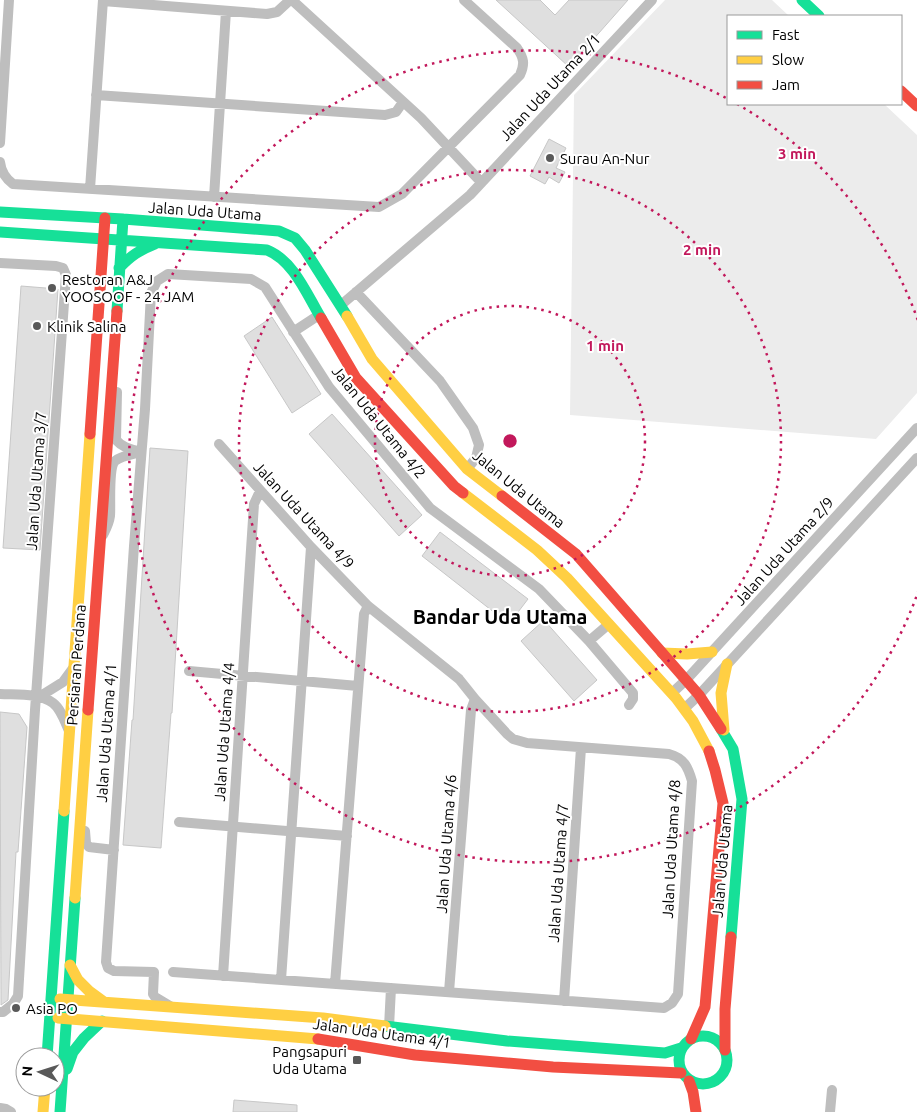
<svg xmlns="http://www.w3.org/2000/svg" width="917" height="1112" font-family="Ubuntu,sans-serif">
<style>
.green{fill:#ececec}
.building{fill:#dfdfdf;stroke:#c7c7c7}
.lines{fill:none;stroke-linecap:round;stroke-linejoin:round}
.street{stroke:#bebebe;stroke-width:10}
.fast{stroke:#16e098;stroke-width:11}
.slow{stroke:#ffcf43;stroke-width:11}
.jam{stroke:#f24e42;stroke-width:11}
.ring{fill:none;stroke:#c2185b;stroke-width:2.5;stroke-dasharray:2.5 5}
.poi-dot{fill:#595959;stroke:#fff;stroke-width:2}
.labels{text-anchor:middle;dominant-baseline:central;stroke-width:4;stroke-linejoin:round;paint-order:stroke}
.street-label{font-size:15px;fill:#000;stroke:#fff}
.poi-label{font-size:15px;fill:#000;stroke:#fff;text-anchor:start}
.district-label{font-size:20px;font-weight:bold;fill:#000;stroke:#fff}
.centre{fill:#c2185b;stroke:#fff;stroke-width:2.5}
.ring-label{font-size:15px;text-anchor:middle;font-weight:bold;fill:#c2185b;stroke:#fff;stroke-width:4;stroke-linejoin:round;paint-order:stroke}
</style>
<rect width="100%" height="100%" fill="#fff"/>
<path class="green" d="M665,0h107l17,16h-61v88h156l33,31v258l-41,46 -306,-24 4,-320z"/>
<path class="building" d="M496,0h44l15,15 14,-15h59l-59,67z
M549,139l17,9 -10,20 9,4 -6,11 -10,-6 -4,7 -15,-8z
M21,286l37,3 -18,261 -37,-2z
M272,317l49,77 -29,19 -48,-77z
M332,414l90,101 -23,21 -90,-102z
M150,448l38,3 -16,262h-1l-10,135 -38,-3 9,-125h1z
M440,532l88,67 -19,25 -87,-68z
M544,620l53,60 -23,21 -53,-60z
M0,712l19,2 8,13 -9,125h-2l-8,148 -7,5z
M234,1100l63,5v7h-64z"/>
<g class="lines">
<path class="street" d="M292,0l129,118 60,64
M103,1l164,13 10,-2 13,-12
M96,95l289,20 11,-3 7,-10
M0,143l9,-143
M0,162c1,9 5,16 13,22l366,23 23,-13 118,-119c5,-11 4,-17 -3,-27l-53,-48
M90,189l13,-189
M214,197l12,-186
M0,263l56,3 7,2 3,7 -31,435 -17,286 -5,8 -10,8h-3
M356,292l84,89 33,47 6,17 -3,13 -9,11
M341,305l129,-110 182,-195
M293,332l26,-17
M117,392l-1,48c7,8 15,9 25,12
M103,535c3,-6 6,-11 7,-19 1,-11 -2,-48 5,-55 6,-5 19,-7 26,-9
M589,641l20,-17
M189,671l169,15
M672,693l14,-13 231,-252
M0,694c17,1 40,-1 53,9 8,6 12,19 16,28
M39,697l24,-15 11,-15
M685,708l14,-13 218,-237
M179,822l168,14
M85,831l1,12 3,4 25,3
M173,972l491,36 8,-5 6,-9 14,-213c-4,-14 -8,-23 -23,-27l-142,-11 -14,-4 -6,-5 -32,-35 -16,-20 -91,-73 -57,-59 -92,-103
M223,976l31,-472 6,-13
M281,980l30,-433
M335,984l29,-370 4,-8
M449,992l22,-282 4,-11
M564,1001l17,-253
M170,1006l-15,-9 -2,-3 1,-22 -40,-1 -6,-3 -2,-6 28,-416 11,-137 6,-116 6,-12 11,-7 83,5 14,8 64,100 101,121 109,81 50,52 44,52v6l-4,6
M389,1027l2,-39
M0,1108l6,1 5,3
M830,1112l2,-22"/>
<path class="fast" d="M802,0l17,16
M0,212l123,7 156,12 16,7 10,12 42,66
M0,232l267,18c27,11 40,45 54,68
M119,268c13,-13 19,-17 36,-24
M117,311l6,-92
M721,729l12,20 9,50 -11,138
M385,1026l122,15 158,12 16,-5
M679 1060a24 24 0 1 1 48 0a24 24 0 1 1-48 0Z
M47,1057l17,-246
M67,1069l6,-17 11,-14 18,-17
M60,1112l15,-214"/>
<path class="slow" d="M347,316l25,43 95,110 35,27
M463,493l74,57 30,28 109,120 17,23 16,30
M662,653l25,1 25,-2
M724,730l-3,-37 6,-29
M64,811l26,-377
M75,898l13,-188
M70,965l8,15 11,11 15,11
M60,999l263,19 62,8
M58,1018l260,21
M43,1112l2,-25"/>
<path class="jam" d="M901,91l16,15
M321,318l35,60 98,108 9,7
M90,434l15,-216
M502,496l74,58 123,141 22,34
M88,710l29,-399
M318,1039l97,16 138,12 128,6
M691,1039l14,-32 18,-204 -8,-33 -6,-19
M725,1050v-41l6,-72
M689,1081l4,11 3,20"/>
</g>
<g class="ring">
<circle cx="510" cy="441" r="135"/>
<circle cx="510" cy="441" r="271"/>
<path d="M737 104A406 406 0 1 1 728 99"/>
</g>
<g class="poi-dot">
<circle cx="550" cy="158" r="5"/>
<circle cx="52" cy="288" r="5"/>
<circle cx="37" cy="326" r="5"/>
<circle cx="16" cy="1008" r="5"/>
<rect x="352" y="1055" width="10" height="10" rx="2.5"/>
</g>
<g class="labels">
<g class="street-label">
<text transform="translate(550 87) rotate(-47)">Jalan Uda Utama 2/1</text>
<text transform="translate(205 211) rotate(4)">Jalan Uda Utama</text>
<text transform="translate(379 422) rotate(51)">Jalan Uda Utama 4/2</text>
<text transform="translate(36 481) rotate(-86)">Jalan Uda Utama 3/7</text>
<text transform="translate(519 489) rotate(39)">Jalan Uda Utama</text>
<text transform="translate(304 515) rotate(47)">Jalan Uda Utama 4/9</text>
<text transform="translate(784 551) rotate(-48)">Jalan Uda Utama 2/9</text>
<text transform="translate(76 665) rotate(-86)">Persiaran Perdana</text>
<text transform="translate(224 732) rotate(-86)">Jalan Uda Utama 4/4</text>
<text transform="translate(106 733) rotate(-86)">Jalan Uda Utama 4/1</text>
<text transform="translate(446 844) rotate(-86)">Jalan Uda Utama 4/6</text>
<text transform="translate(671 849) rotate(-87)">Jalan Uda Utama 4/8</text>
<text transform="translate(722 861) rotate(-85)">Jalan Uda Utama</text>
<text transform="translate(558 873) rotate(-86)">Jalan Uda Utama 4/7</text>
<text transform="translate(382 1033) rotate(8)">Jalan Uda Utama 4/1</text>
</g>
<g class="poi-label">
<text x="560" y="158">Surau An-Nur</text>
<text x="62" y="279">Restoran A&amp;J<tspan x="62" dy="17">YOOSOOF - 24 JAM</tspan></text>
<text x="47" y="326">Klinik Salina</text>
<text x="26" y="1008">Asia PO</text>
<text x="347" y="1051" text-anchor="end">Pangsapuri<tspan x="347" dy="17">Uda Utama</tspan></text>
</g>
<g class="district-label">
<text x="500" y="616">Bandar Uda Utama</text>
</g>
</g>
<circle cx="510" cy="441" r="8" class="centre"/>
<g class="ring-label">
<text x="797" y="159">3 min</text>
<text x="702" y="255">2 min</text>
<text x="605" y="351">1 min</text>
</g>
<rect x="727" y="15" width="175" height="90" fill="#ffffff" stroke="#999999"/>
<rect x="737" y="31" width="25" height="8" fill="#16e098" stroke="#999999"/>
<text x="772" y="40" font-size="15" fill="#000000">Fast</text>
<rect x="737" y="56" width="25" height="8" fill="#ffcf43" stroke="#999999"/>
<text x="772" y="65" font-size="15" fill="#000000">Slow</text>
<rect x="737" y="81" width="25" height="8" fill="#f24e42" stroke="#999999"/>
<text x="772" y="90" font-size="15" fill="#000000">Jam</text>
<g transform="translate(40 1072) rotate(274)"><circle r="24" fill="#ffffff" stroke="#999999"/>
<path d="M0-4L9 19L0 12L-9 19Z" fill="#595959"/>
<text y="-8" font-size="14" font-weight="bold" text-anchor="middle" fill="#000000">N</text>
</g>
</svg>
